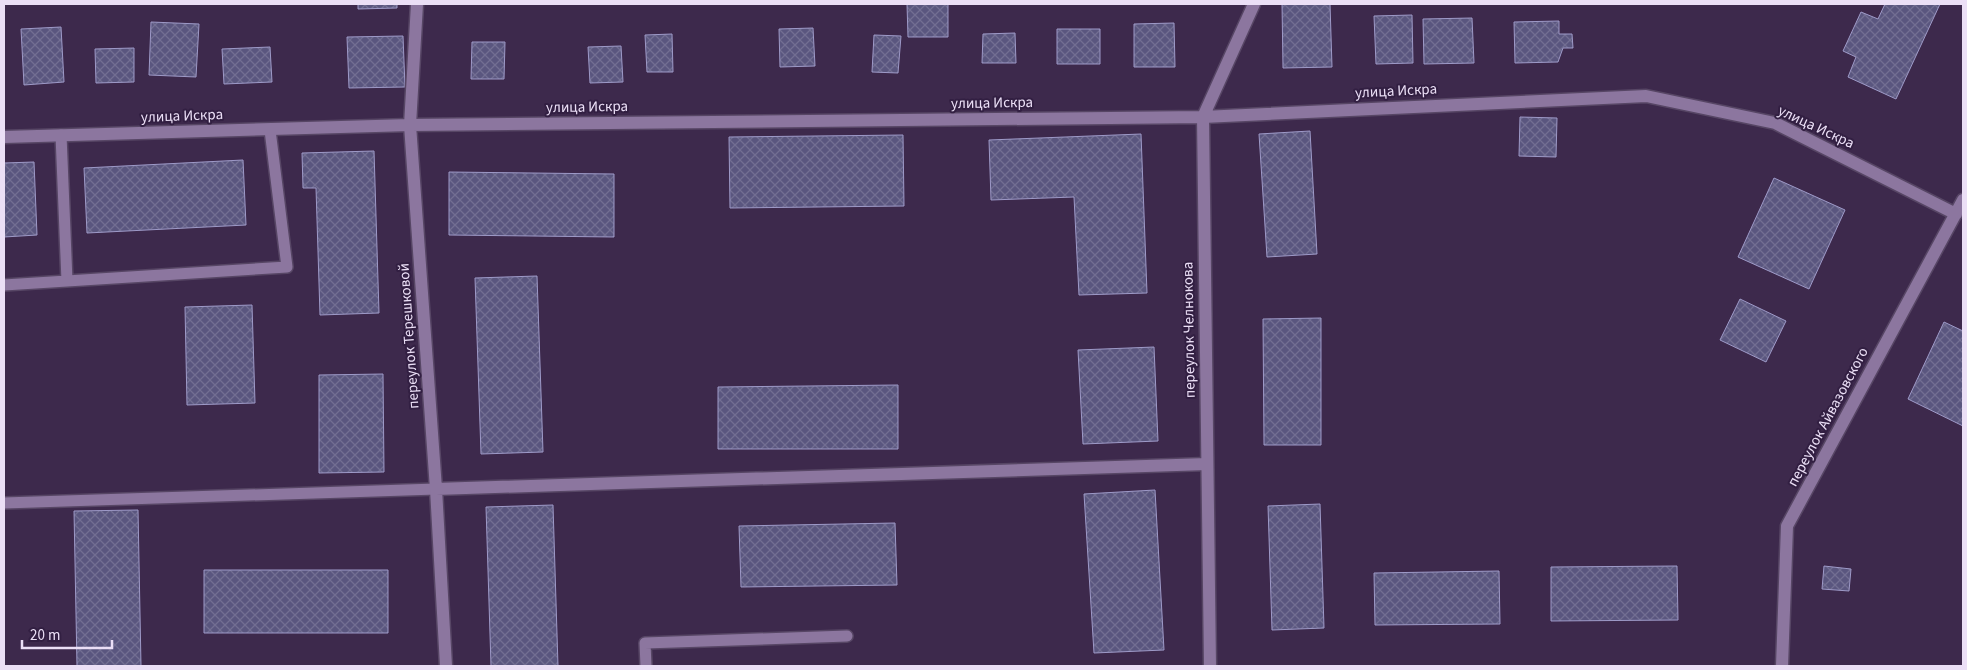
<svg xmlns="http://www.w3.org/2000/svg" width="1967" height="670" font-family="'Source Sans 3',sans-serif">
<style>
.building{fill:url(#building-cross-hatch);stroke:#9e9ac8}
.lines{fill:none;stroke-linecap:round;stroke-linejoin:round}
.lane-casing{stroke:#574665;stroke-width:14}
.street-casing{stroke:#574665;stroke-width:15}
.lane{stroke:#8c769f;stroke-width:11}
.street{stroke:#8c769f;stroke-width:12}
.labels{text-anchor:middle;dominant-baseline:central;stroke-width:4;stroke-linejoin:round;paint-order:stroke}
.street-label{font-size:15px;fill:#ebdff6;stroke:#321f42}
</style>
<defs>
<pattern id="building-cross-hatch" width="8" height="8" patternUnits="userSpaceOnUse" patternTransform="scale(1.25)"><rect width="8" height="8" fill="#5a567f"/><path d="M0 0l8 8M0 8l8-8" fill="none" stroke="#726e92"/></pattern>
</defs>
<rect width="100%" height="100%" fill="#3d294c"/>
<path class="building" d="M358,4h39v4l-39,1z
M907,4h41v33h-40z
M1282,4h48l2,63 -49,1z
M1885,4h55l-44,95 -48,-22 8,-20 -13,-6 18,-39 17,7z
M1412,15l1,48 -37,1 -2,-48z
M1472,18l2,45 -50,1 -1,-45z
M1559,21v13h13l1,14h-10l-5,14 -43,1 -1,-41z
M151,22l48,2 -3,53 -47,-2z
M1174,23l1,44h-41v-43z
M61,27l3,55 -40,3 -3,-56z
M813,28l2,38 -35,1 -1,-38z
M1057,29h43v35h-43z
M1015,33l1,30h-34l1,-29z
M672,34l1,38h-26l-2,-37z
M874,35l27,1 -3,37 -26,-1z
M403,36l2,51 -56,1 -2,-51z
M472,42h33l-1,37h-33z
M621,46l2,36 -33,1 -2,-36z
M270,47l2,35 -48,2 -2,-35z
M134,48v34l-38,1 -1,-34z
M1520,117l37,1 -1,39 -37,-1z
M1310,131l7,123 -50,3 -8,-123z
M1141,134l6,159 -68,2 -5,-98 -83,3 -2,-60z
M903,135l1,71 -174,2 -1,-71z
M374,151l5,162 -59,2 -4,-127h-13l-1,-35z
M243,160l3,65 -159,8 -3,-65z
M34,162l3,73 -33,2v-74z
M449,172l165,2v63l-165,-2z
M1774,178l71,32 -36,79 -71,-32z
M537,276l6,176 -62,2 -6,-176z
M1740,299l46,22 -20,41 -46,-22z
M252,305l3,98 -68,2 -2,-98z
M1321,318v127h-57l-1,-126z
M1944,322l19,9v95l-55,-27z
M1154,347l4,94 -75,3 -5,-94z
M383,374l1,98 -65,1v-98z
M898,385v64h-180v-62z
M1155,490l9,160 -70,3 -10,-159z
M1320,504l4,124 -52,2 -4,-124z
M553,505l5,161h-67l-5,-159z
M138,510l3,156h-64l-3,-155z
M895,523l2,62 -156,2 -2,-61z
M1677,566l1,54 -127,1v-54z
M1824,566l27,3 -2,22 -27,-2z
M204,570h184v63h-184z
M1499,571l1,53 -125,1 -1,-52z"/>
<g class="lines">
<defs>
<path id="lane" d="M61,135l6,146
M4,285l283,-18 -17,-137
M4,503l432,-14
M646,666l-1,-23 202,-7"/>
<path id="street" d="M417,4l-7,121 26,364 10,177
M4,137l406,-12 793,-8 443,-21 129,27 181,91
M436,489l771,-25
M1210,666l-7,-549 51,-113
M1782,666l5,-140 176,-326"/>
</defs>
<use href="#lane" class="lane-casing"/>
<use href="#street" class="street-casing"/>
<use href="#lane" class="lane"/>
<use href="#street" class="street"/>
</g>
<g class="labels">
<g class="street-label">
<text transform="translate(1396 91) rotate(-3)">улица Искра</text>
<text transform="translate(992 103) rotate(-1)">улица Искра</text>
<text transform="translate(587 107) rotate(-1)">улица Искра</text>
<text transform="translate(182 116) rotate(-2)">улица Искра</text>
<text transform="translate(1816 127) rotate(25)">улица Искра</text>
<text transform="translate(1189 330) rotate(-91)">переулок Челнокова</text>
<text transform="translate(409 336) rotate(-94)">переулок Терешковой</text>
<text transform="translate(1828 417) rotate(-62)">переулок Айвазовского</text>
</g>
</g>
<rect width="1967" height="670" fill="none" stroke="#ebdff6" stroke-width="10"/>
<path d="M22 640v8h90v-8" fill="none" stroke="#ebdff6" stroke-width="2.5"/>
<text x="30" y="640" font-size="15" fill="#ebdff6" stroke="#321f42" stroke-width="4" paint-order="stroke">20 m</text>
</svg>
